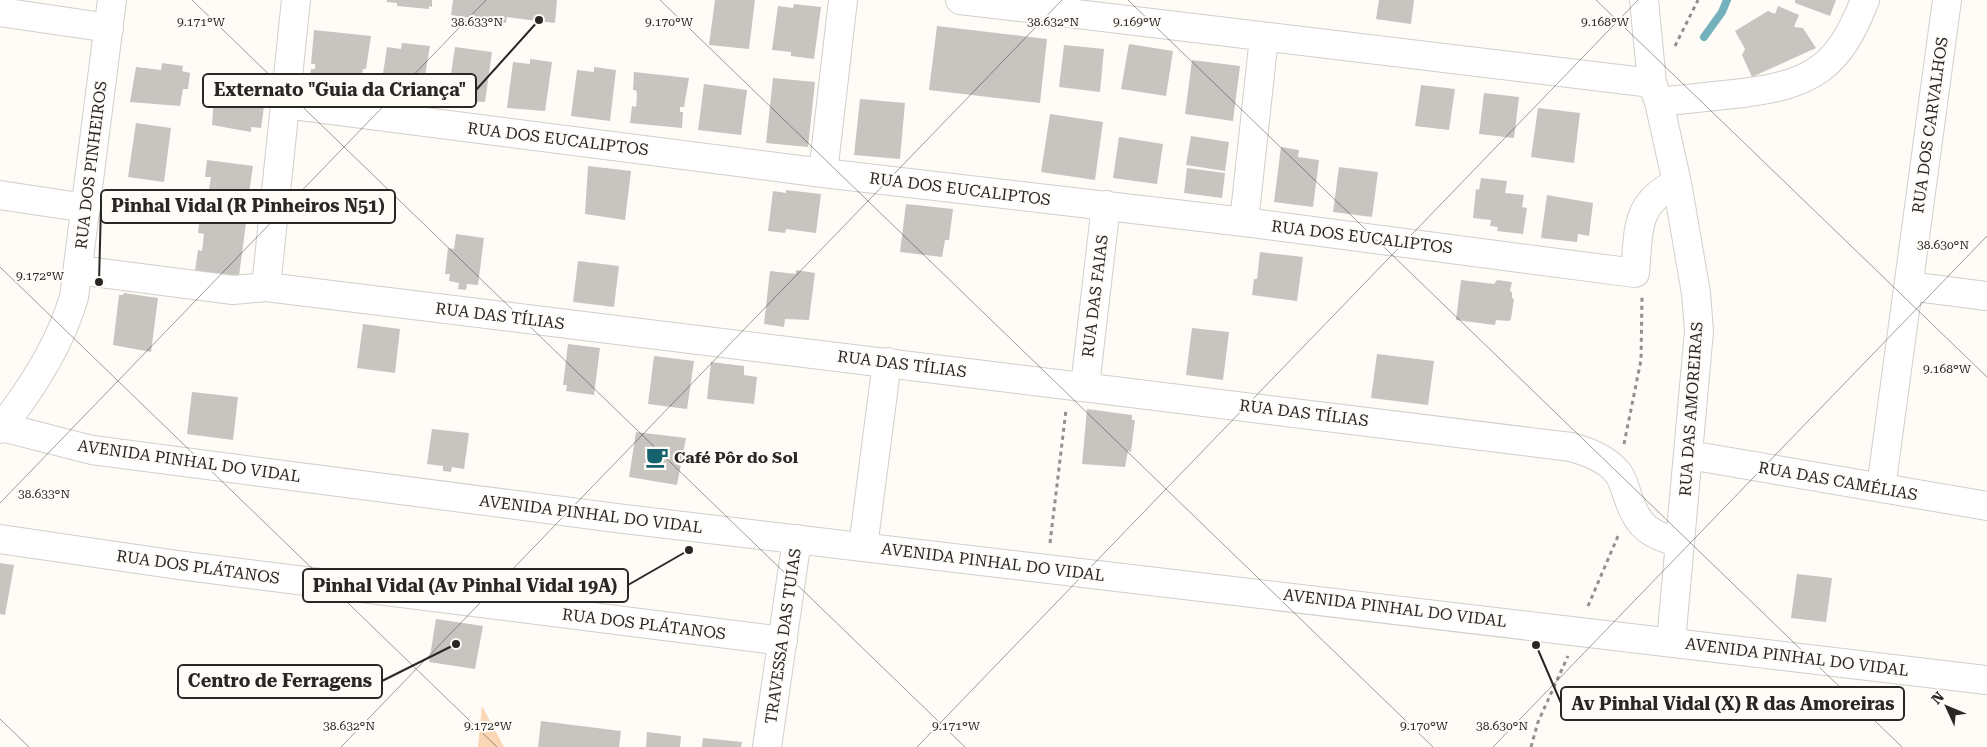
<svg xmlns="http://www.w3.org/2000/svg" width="1987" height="747" font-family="'Roboto Serif',serif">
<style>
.green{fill:#fad6b4}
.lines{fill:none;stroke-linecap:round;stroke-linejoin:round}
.stream{stroke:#73b2bc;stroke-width:8}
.building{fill:#c8c5c1}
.minor-casing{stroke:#d2cfcb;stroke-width:30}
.tertiary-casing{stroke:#d2cfcb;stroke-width:30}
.path{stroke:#928f8d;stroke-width:3;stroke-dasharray:4 4;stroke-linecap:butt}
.minor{stroke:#fff;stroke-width:28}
.tertiary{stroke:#fff;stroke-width:28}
.ticks{fill:none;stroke:#292726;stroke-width:1;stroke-opacity:0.45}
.labels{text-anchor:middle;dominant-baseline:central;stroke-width:4;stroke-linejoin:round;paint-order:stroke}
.street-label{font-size:16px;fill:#292726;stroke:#fffbf7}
.poi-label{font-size:16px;font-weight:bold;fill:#292726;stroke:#fffbf7;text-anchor:start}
.ticks-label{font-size:12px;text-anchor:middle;fill:#292726;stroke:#fffbf7;stroke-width:4;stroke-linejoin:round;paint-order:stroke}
.leader{fill:none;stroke:#292726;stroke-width:2}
.callout-dot{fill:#292726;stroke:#fffbf7;stroke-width:2}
.callout{fill:#fffbf7;stroke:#292726;stroke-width:2}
.callout-label{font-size:18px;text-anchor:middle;font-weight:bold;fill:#292726}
</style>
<rect width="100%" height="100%" fill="#fffbf7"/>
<path class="green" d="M482,706l22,41h-26z"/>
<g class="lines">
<path class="stream" d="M1704,37l18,-25 5,-12"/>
</g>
<path class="building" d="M387,0h45v7l-3,-1v3l-32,-3v-3l-10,-1z
M453,0h104l-2,23 -48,-6 -1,6 -55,-8z
M715,0h40l-6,49 -40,-4z
M1379,0h35l-3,24 -35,-5z
M1795,0h41l-6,16 -35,-13z
M794,4l27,3 -7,52 -23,-3v-4l-19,-2 6,-44 15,2z
M1778,6l21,9 -5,12 9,1 13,20 -64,29 -10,-22 3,-6 -10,-18 33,-20 7,3z
M937,26l110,13 -7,64 -111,-13z
M314,30l57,6 -5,33h-3l-1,5h4l-2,17 -55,-6 2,-16h4v-5h-4z
M402,43l28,3 -6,36 -6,-1 -2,13 -35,-7 6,-40 14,2z
M1129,44l44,7 -7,45 -45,-7z
M1064,45l40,4 -4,43 -41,-5z
M455,47l37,5 -7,50 -38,-2z
M530,59l22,3 -7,49 -38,-3 6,-46 17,2z
M1192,60l48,6 -7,55 -48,-7z
M162,63l21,3 -1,5 8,2 -2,16h-5l-3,17 -50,-4 6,-35 25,3z
M594,67l22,3 -6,51 -39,-5 6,-46 17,2z
M634,72l55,6 -5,29h-4v5h3l-1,16 -52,-5 2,-17 4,1 1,-12 -1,-5h-3z
M773,78l42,4 -7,65 -42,-4z
M215,83l48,6 -3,17 4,1 -3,21 -10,-1v5l-39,-7z
M704,84l43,6 -6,45 -43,-5z
M1421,85l34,4 -6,41 -34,-4z
M1484,93l35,4 -5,41 -35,-4z
M860,99l45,4 -5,56 -46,-4z
M1538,108l42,5 -6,50 -43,-6z
M1050,114l53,8 -8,58 -54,-8z
M136,123l35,5 -7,54 -36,-5z
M1191,136l38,6 -4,29 -39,-6z
M1119,137l44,7 -6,40 -44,-6z
M1281,147l18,3 -1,7 21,3 -6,47 -39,-5z
M207,160l46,6 -5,34 -40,-5 3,-18h-6z
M588,166l43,5 -6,49 -40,-6z
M1339,167l39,5 -6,45 -39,-5z
M1187,168l38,5 -3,25 -38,-5z
M1481,178l26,3 -2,12 19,2 -2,12 5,1 -4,26 -26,-3 1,-4 -8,-1 1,-6 -18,-2 3,-29 3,1z
M786,190l35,4 -5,39 -30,-4 -1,4 -17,-2 5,-40 13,2z
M1547,195l46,8 -4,33 -11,-2 -1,8 -36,-4z
M906,204l47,5 -4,31h-4l-3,17 -42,-5z
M200,217l46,6 -7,53 -44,-5 3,-21 4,1 2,-17 -6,-1z
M456,234l28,4 -6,47 -11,-1 -1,6 -8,-1 1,-6 -10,-2 1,-7h-5l3,-26 6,1z
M1260,252l43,5 -6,44 -45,-6 2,-16h3z
M578,261l41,5 -5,41 -41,-5z
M796,270l19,3 -6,47 -24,-1 -1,8 -20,-3 6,-53 26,3z
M1461,280l33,4 3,-4 15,2 -2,9 2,1v6l2,1 -3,20 -2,2 -13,-1 -1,5 -39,-5z
M124,293l34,5 -7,54 -38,-7 6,-50h4z
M363,324l37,5 -5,44 -38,-5z
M1192,328l37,4 -6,48 -37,-5z
M568,344l32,4 -6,47 -28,-4 1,-6h-4z
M1377,354l57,7 -6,44 -57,-7z
M654,356l40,5 -7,48 -39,-5z
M711,362l33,4v9l13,2 -3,27 -47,-5z
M192,392l46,5 -5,43 -46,-6z
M1087,409l45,6v5h3l-4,32 -3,-1 -3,16 -43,-3z
M432,429l37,4 -5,36 -12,-2 -1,5 -8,-1v-5l-16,-2z
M636,432l50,6 -9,47 -48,-8z
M0,563l14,2 -9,50 -5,-1z
M1797,574l35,4 -6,44 -35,-4z
M436,619l47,7 -8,43 -46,-7z
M541,721l80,10 -2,16h-81z
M647,732l34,4 -1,11h-34z
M703,738l39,4 -1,5h-39z"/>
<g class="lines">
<defs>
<path id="minor" d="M960,0l692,83
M1644,0l8,83 7,19 18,81 19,110 3,38 -28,311
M0,12l109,16
M1659,102c28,-3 56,-6 84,-9 70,-9 96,-26 122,-93
M285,104l538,69 421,49 391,51c4,-42 -1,-70 42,-90
M823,173l20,-173
M0,195l86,13
M1244,222l20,-185
M78,270l155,20 33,-3 1305,160c17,5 35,11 47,26 5,7 7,16 10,24 10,31 23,38 52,46
M1909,286l78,10
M266,287l30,-287
M1085,386l21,-181
M1689,455l298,51
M1881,488l66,-488
M0,539l178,26 605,76
M863,547l24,-185
M767,747l30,-208"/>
<path id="tertiary" d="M2,427l90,23 524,68 1371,162
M0,429c31,-39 60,-84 74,-132l38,-297"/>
</defs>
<use href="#minor" class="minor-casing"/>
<use href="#tertiary" class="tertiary-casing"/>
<path class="path" d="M1675,46l23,-46
M1624,444l17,-84 1,-63
M1050,543l16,-133
M1588,606l30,-70
M1531,747l7,-25 30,-66"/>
<use href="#minor" class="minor"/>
<use href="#tertiary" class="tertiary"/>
</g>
<path class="ticks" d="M192,0l773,747M660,0l773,747M1128,0l774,747M1596,0l391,377M0,267l497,480M0,503l486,-503M0,719l29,28M341,747l721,-747M917,747l721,-747M1493,747l494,-511"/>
<defs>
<symbol id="cafe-bare" viewBox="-9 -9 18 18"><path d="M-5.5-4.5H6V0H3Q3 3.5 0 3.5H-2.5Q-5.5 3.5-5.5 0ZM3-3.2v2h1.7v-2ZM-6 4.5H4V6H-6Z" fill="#14626c" stroke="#fffbf7" stroke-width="2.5" paint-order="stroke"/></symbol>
</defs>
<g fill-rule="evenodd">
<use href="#cafe-bare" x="641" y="441" width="32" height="32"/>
</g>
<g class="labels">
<g class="street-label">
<text transform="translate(1930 125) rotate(-82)">RUA DOS CARVALHOS</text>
<text transform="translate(558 139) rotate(7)">RUA DOS EUCALIPTOS</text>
<text transform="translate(91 165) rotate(-83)">RUA DOS PINHEIROS</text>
<text transform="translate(960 189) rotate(7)">RUA DOS EUCALIPTOS</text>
<text transform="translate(1362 237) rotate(7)">RUA DOS EUCALIPTOS</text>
<text transform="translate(1095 296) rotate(-83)">RUA DAS FAIAS</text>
<text transform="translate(500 316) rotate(7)">RUA DAS TÍLIAS</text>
<text transform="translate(902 364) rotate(7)">RUA DAS TÍLIAS</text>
<text transform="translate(1691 409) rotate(-86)">RUA DAS AMOREIRAS</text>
<text transform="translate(1304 413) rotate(7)">RUA DAS TÍLIAS</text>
<text transform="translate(189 461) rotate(8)">AVENIDA PINHAL DO VIDAL</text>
<text transform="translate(1838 481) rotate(10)">RUA DAS CAMÉLIAS</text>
<text transform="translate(591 514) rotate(7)">AVENIDA PINHAL DO VIDAL</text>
<text transform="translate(993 562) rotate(7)">AVENIDA PINHAL DO VIDAL</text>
<text transform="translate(198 567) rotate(8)">RUA DOS PLÁTANOS</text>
<text transform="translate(1395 608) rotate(7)">AVENIDA PINHAL DO VIDAL</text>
<text transform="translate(644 624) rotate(7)">RUA DOS PLÁTANOS</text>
<text transform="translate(783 636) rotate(-82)">TRAVESSA DAS TUIAS</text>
<text transform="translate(1797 657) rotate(7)">AVENIDA PINHAL DO VIDAL</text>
</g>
<g class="poi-label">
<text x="674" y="457">Café Pôr do Sol</text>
</g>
</g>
<g class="ticks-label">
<text x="201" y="26">9.171°W</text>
<text x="669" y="26">9.170°W</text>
<text x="1137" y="26">9.169°W</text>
<text x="1605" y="26">9.168°W</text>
<text x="477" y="26">38.633°N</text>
<text x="1053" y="26">38.632°N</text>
<text x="1943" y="249">38.630°N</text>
<text x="40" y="280">9.172°W</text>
<text x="1947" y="373">9.168°W</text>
<text x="44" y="498">38.633°N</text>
<text x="349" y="730">38.632°N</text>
<text x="1502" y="730">38.630°N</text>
<text x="488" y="730">9.172°W</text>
<text x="956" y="730">9.171°W</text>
<text x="1424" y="730">9.170°W</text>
</g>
<path class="leader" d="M539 20L476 90M99 282L101 206M689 550L628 585M456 644L382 681M1536 645L1561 703"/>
<g class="callout-dot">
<circle cx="539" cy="20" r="5"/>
<circle cx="99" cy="282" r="5"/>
<circle cx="689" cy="550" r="5"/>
<circle cx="456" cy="644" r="5"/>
<circle cx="1536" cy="645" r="5"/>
</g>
<g class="callout">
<rect x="203" y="74" width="273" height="33" rx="5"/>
<rect x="101" y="190" width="294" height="33" rx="5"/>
<rect x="303" y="569" width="325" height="33" rx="5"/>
<rect x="178" y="665" width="204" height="33" rx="5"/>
<rect x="1561" y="687" width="343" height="33" rx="5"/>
</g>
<g class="callout-label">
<text x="340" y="96">Externato "Guia da Criança"</text>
<text x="248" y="212">Pinhal Vidal (R Pinheiros N51)</text>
<text x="465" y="592">Pinhal Vidal (Av Pinhal Vidal 19A)</text>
<text x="280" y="687">Centro de Ferragens</text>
<text x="1733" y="710">Av Pinhal Vidal (X) R das Amoreiras</text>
</g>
<g transform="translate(1947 707) rotate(314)" stroke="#fffbf7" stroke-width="4" paint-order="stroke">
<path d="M0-4L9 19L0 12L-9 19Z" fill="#292726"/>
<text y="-8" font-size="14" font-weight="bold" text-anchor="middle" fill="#292726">N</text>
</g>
</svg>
